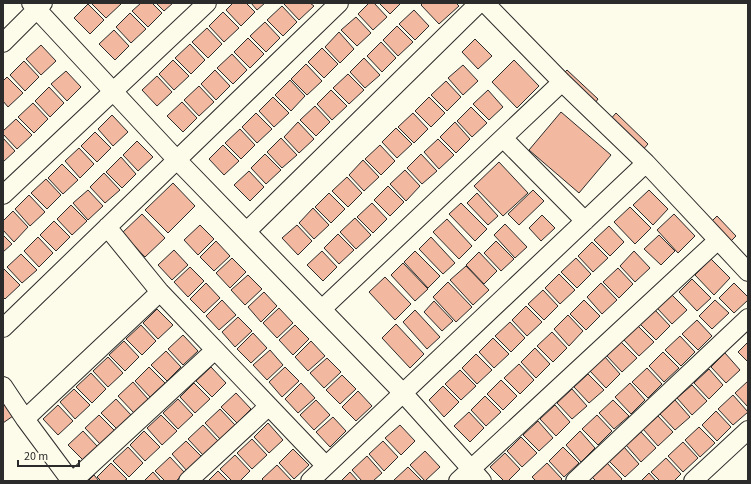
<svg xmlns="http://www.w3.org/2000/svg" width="751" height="484" font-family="'Source Sans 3',sans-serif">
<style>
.building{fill:#f2b8a0;stroke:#2b2b2b}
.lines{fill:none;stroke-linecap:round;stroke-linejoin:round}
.minor-casing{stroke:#2b2b2b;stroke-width:20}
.minor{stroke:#fdfbea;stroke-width:18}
</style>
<rect width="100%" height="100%" fill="#fdfbea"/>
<path class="building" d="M91,3h29l1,1 -15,14z
M141,3h11l10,10 -14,14 -16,-16z
M156,3h17l-9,8z
M233,3h13l9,9 -14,14 -15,-16z
M251,3h14l-8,7z
M285,3h25l4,3 -15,14 -15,-16z
M369,3h5l13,14 -14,13 -15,-16z
M379,3h22l-11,11z
M423,3h33l3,3 -20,18 -18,-19z
M88,4l16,16 -14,14 -16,-16z
M282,6l15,16 -14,14 -16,-16z
M414,10l15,16 -14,14 -16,-16z
M223,12l16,16 -15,14 -15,-16z
M130,13l16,16 -15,14 -15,-16z
M356,17l15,16 -14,13 -16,-16z
M265,22l15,16 -14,14 -16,-16z
M397,26l16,16 -15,14 -15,-16z
M207,28l15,16 -14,14 -16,-16z
M114,30l15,16 -14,14 -16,-16z
M339,32l15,17 -14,14 -15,-16z
M248,38l16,16 -14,14 -16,-16z
M475,39l17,17 -14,13 -16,-17z
M381,42l15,16 -14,14 -15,-16z
M190,44l15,16 -14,14 -16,-16z
M41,45l15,16 -15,14 -15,-16z
M322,48l16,16 -14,14 -16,-16z
M232,54l15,16 -14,14 -16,-16z
M364,58l16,17 -15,13 -15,-16z
M173,60l16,16 -15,14 -15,-16z
M514,60l25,26 -22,22 -25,-26z
M24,61l15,16 -14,14 -15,-16z
M306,64l16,17 -15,14 -16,-16z
M463,65l15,16 -15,14 -15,-17z
M215,70l15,16 -14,14 -15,-16z
M567,70l31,29 -6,8 -32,-30z
M66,71l15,16 -14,14 -16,-17z
M348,74l16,16 -15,14 -16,-16z
M157,76l15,16 -15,14 -15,-16z
M7,77l16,16 -15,14 -5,-6v-20z
M290,80l15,16 -14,15 -16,-16z
M446,81l15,16 -14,14 -16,-16z
M199,86l15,16 -15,14 -15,-16z
M49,87l15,16 -14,14 -15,-16z
M331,90l16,16 -15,14 -15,-16z
M488,90l15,17 -14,13 -16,-16z
M273,97l16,16 -15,14 -15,-16z
M429,97l16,16 -14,14 -16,-16z
M182,102l15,16 -14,14 -16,-16z
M33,103l15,16 -14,14 -16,-16z
M315,106l15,16 -14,14 -16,-16z
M471,107l16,16 -15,14 -15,-16z
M561,112l50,43 -32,38 -50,-43z
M256,113l16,16 -15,14 -15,-16z
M413,113l15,16 -14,14 -16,-16z
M616,113l32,31 -8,9 -32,-31z
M112,115l16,17 -15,14 -15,-17z
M16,119l16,16 -15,14 -14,-15v-3z
M298,122l16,17 -15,14 -15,-16z
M455,122l15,17 -14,14 -16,-16z
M396,128l16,16 -15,14 -15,-16z
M240,129l15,16 -14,14 -16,-16z
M95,132l16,16 -14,14 -16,-16z
M3,138l12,13 -12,11z
M281,138l16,17 -15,13 -15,-16z
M438,139l16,16 -15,14 -15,-17z
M137,141l16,16 -15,14 -15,-16z
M223,145l16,16 -15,14 -15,-16z
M380,145l15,16 -14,14 -16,-16z
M79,148l15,16 -14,14 -15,-17z
M265,154l16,16 -15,14 -15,-16z
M421,154l16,17 -15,13 -15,-16z
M121,157l15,17 -14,14 -16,-16z
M363,160l16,17 -15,14 -15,-16z
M499,162l29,31 -25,23 -29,-30z
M62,164l16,16 -15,14 -15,-16z
M405,170l15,16 -14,15 -16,-17z
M249,171l15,16 -14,14 -16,-16z
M104,173l16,17 -15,13 -15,-16z
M347,177l15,16 -14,14 -16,-16z
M46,179l15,16 -14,14 -16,-16z
M173,183l22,23 -27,27 -23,-23z
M388,186l16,16 -14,14 -16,-16z
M88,190l15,16 -15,14 -15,-17z
M533,190l11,11 -25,24 -11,-11z
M649,190l19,19 -15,16 -20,-20z
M329,193l16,16 -14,14 -16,-16z
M477,193l21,23 -10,9 -21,-22z
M29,195l16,17 -15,14 -15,-17z
M372,203l15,16 -14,14 -16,-16z
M461,203l26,26 -12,12 -26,-27z
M71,205l16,16 -15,14 -15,-16z
M630,207l21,21 -16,16 -21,-22z
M313,208l16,17 -15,14 -15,-16z
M13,211l15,16 -14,15 -11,-12v-9z
M142,214l23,24 -20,19 -23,-24z
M674,214l21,22 -17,17 -21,-23z
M542,215l13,13 -14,13 -12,-13z
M717,216l19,20 -8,8 -19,-20z
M355,218l16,17 -15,14 -16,-17z
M447,219l25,27 -13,13 -26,-27z
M54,221l16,16 -14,14 -16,-16z
M505,224l22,23 -12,11 -21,-23z
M200,225l14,14 -16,16 -14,-15z
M297,225l15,16 -14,14 -16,-17z
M609,226l15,16 -14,14 -16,-16z
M338,234l16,16 -15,14 -15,-16z
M3,235l9,9 -9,8z
M659,235l16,16 -14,14 -17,-16z
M38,237l15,16 -14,14 -15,-16z
M431,237l24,26 -12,11 -24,-25z
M216,241l14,15 -16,15 -14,-14z
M496,241l18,18 -13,12 -17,-18z
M592,242l16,16 -15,14 -15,-16z
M174,250l14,15 -16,15 -14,-15z
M322,251l15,16 -14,14 -16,-16z
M415,251l25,25 -12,12 -24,-26z
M634,251l16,17 -15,14 -15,-16z
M479,252l18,19 -13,13 -18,-19z
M21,254l16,16 -15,13 -15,-16z
M232,258l14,14 -16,16 -14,-15z
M576,258l15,16 -14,14 -16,-16z
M711,259l19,19 -16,17 -19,-20z
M403,263l25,26 -13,12 -24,-26z
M466,266l23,24 -16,15 -23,-25z
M190,267l14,14 -16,16 -14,-15z
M618,268l15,16 -14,14 -16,-16z
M4,269l16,16 -15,14 -2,-2v-26z
M559,274l16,16 -15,14 -15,-16z
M248,275l14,14 -17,16 -14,-15z
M385,277l26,27 -16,16 -26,-28z
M692,279l19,19 -14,13 -18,-19z
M448,282l24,25 -16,15 -23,-25z
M206,283l14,15 -16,15 -14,-14z
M601,283l16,17 -15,14 -15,-17z
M734,283l14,14v3l-14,13 -15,-15z
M543,290l15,16 -14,14 -16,-16z
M264,292l13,14 -16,16 -13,-15z
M671,294l16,16 -15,14 -15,-16z
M222,300l14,15 -17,15 -13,-14z
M584,300l16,16 -14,14 -16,-16z
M715,300l14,13 -17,16 -13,-13z
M434,301l19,20 -11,10 -18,-19z
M526,306l16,16 -15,14 -15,-16z
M279,308l14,15 -16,15 -14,-15z
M157,309l16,16 -15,14 -15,-16z
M415,310l25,27 -13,12 -24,-27z
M655,310l15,16 -14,14 -16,-16z
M568,315l15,16 -14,15 -15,-17z
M238,317l14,14 -17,16 -13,-15z
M697,320l15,16 -14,14 -16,-16z
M510,322l15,16 -14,14 -16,-16z
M396,324l28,30 -14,14 -28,-30z
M141,325l15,16 -14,14 -16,-16z
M295,325l14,14 -16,16 -14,-15z
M638,326l16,16 -15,14 -15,-16z
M552,332l15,16 -14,14 -16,-16z
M253,333l14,15 -16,15 -14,-14z
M183,335l15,16 -15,14 -15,-16z
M680,336l15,16 -14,14 -16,-16z
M493,338l16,16 -15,14 -15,-16z
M124,341l15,16 -14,14 -16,-16z
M311,341l14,15 -17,15 -13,-14z
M621,342l16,16 -15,14 -15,-16z
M748,342v20l-10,-10z
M535,348l15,16 -14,14 -15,-16z
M270,350l13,15 -16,15 -14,-15z
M166,351l15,16 -14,14 -16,-16z
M663,352l16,16 -15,14 -15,-16z
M725,353l15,17 -14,13 -15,-16z
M476,354l16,16 -15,14 -15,-16z
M108,357l15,16 -15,14 -15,-16z
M605,357l15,17 -14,14 -16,-17z
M327,358l14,14 -17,16 -14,-15z
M519,364l15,16 -14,14 -16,-16z
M149,367l16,16 -15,14 -15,-16z
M211,367l15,16 -14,14 -16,-16z
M285,367l14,14 -17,16 -13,-15z
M647,368l15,16 -14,14 -16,-16z
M709,369l14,16 -14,14 -15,-16z
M460,370l16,16 -15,14 -16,-16z
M91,373l15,16 -14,14 -16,-16z
M588,374l16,16 -15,13 -15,-16z
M342,375l14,14 -16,15 -14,-14z
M501,380l16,16 -14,14 -16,-16z
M748,381v26l-13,-14z
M133,382l15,17 -14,14 -16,-17z
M194,383l16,16 -15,14 -15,-16z
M301,383l14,15 -17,15 -13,-14z
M630,383l15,17 -14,14 -16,-17z
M692,385l15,16 -15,14 -15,-17z
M443,386l16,16 -15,15 -15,-17z
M74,389l16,16 -15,14 -15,-17z
M572,389l15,17 -15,13 -15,-16z
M358,391l14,15 -16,15 -14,-14z
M236,393l15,16 -14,14 -16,-16z
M733,395l15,17 -15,13 -15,-16z
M485,396l16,16 -15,14 -15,-16z
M116,399l15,16 -14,14 -16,-16z
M178,399l15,16 -15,14 -15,-16z
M316,400l14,15 -16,15 -14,-15z
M613,400l16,16 -15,13 -15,-16z
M675,400l15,17 -15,13 -15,-16z
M3,403l10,13 -10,7z
M58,405l15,16 -15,14 -15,-16z
M555,405l15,17 -14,14 -16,-17z
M220,409l15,16 -15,14 -15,-16z
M716,411l15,16 -14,14 -15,-16z
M469,412l15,16 -14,14 -16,-16z
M99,415l16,16 -15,13 -15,-16z
M161,415l16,16 -15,14 -15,-17z
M597,415l15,16 -14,14 -16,-16z
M658,416l15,16 -15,14 -15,-17z
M333,417l13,14 -16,16 -14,-15z
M538,421l15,17 -14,13 -16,-16z
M268,423l15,17 -14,13 -15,-16z
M203,425l15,16 -15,14 -15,-16z
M400,425l15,16 -14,14 -16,-17z
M699,427l16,16 -15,14 -15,-17z
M83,431l15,16 -14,14 -16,-16z
M144,431l16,16 -15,14 -15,-16z
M580,431l15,17 -14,14 -15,-17z
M641,432l15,16 -15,14 -15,-17z
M521,437l16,16 -15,14 -15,-16z
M252,439l15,16 -15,14 -15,-16z
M186,441l16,16 -15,14 -15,-17z
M383,441l15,16 -14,14 -15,-17z
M683,442l15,16 -15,14 -15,-16z
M128,447l15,16 -14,14 -16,-16z
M563,447l16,16 -15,14 -15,-16z
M624,447l15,17 -14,13 -16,-16z
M293,449l16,16 -15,14 -15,-16z
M425,451l15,16 -15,14 -15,-16z
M505,453l15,16 -12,12h-4l-14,-14z
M235,455l15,16 -10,10h-8l-12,-12z
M367,456l15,17 -9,8h-11l-10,-11z
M170,457l15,16 -9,8h-11l-10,-10z
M666,458l15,16 -7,7h-14l-9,-9z
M111,463l16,16 -3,2h-23l-4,-4z
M547,463l15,16 -2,2h-24l-4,-4z
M607,463l15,16 -2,2h-24l-4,-4z
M277,465l15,16h-28l-2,-2z
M408,467l14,14h-28v-1z
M218,471l10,10h-20z
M153,472l8,9h-17z
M350,472l8,9h-17z
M649,473l7,8h-15z
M94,475l5,6h-11z"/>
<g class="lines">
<defs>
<path id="minor" d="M31,3l146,157 226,233 79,88
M485,3l77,79 84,81 102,109
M3,43l40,-40
M503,138l82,83
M3,195l204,-192
M107,227l53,65 166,174
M247,231l232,-228
M322,309l240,-227
M3,328l336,-325
M3,386l22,33 46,62
M25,419l135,-127
M73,481l142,-131
M188,481l81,-75
M310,481l336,-318
M458,481l260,-241
M575,481l173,-163
M693,481l55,-51"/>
</defs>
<use href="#minor" class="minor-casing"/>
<use href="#minor" class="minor"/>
</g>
<rect width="751" height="484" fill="none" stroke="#2b2b2b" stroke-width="8"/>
<path d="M18 460v6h61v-6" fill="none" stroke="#2b2b2b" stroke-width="2"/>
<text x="24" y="460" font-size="12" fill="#2b2b2b" stroke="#fdfbea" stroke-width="3" paint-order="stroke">20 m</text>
</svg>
